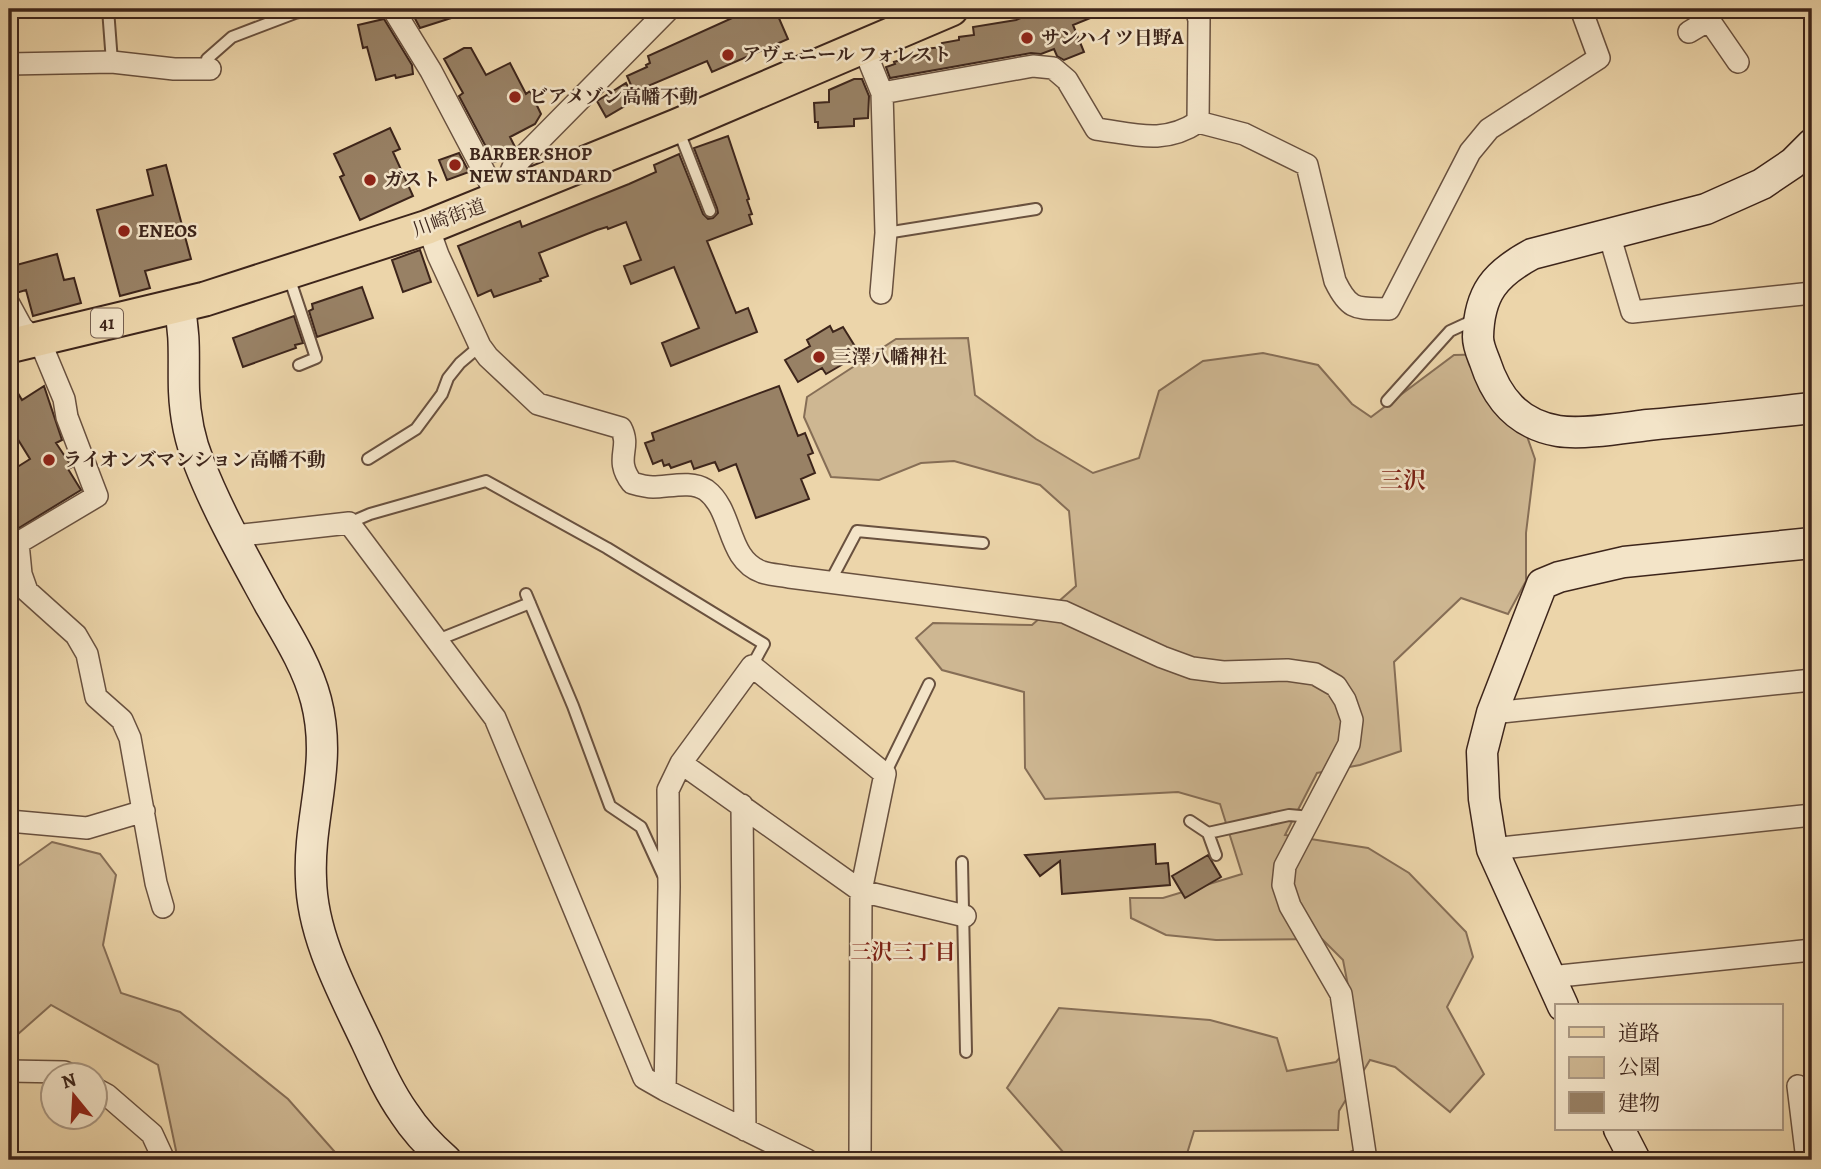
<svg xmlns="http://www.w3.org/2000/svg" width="1821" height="1169" font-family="Alegreya,'Noto Serif JP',serif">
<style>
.green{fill:#ceb792;stroke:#866e56;stroke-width:2}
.building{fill:#988165;stroke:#3d251b;stroke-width:2}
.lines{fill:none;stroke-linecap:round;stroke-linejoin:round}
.lane-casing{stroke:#69513f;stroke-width:14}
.street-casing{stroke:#69513f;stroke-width:24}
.secondary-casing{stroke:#3d251b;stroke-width:33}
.primary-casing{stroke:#3d251b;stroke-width:37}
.lane{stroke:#f3e4c8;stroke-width:10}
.street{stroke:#f3e4c8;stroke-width:21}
.secondary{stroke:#f3e4c8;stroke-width:30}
.primary{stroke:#ecd5aa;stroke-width:33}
.poi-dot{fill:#8f2418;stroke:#f3e4c8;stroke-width:2.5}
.labels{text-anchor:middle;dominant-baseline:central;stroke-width:5;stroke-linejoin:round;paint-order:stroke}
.shield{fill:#f3e4c8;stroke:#745e4f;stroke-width:2}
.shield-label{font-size:18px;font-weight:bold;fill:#3d251b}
.poi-label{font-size:19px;font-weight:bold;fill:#3d251b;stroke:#f3e4c8;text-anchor:start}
.street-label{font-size:19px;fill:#3d251b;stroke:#f3e4c8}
.neighbourhood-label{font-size:21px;font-weight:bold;fill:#7a1f14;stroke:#f3e4c8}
.quarter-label{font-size:23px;font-weight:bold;fill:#7a1f14;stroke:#f3e4c8}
</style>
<rect width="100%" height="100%" fill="#ecd5aa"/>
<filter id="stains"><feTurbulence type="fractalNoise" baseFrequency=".00286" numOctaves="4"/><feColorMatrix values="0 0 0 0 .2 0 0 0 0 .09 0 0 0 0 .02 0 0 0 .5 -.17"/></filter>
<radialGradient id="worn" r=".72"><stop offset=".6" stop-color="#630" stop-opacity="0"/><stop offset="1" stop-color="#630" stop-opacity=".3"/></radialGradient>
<path class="green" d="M968,338l7,57 61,44 57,34 46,-15 20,-67 44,-30 60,-8 55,12 34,39 19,13 83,-62 44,-1 37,105 -9,74v48l-18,33 -47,-16 -67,64 7,89 -41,14 -43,8 -32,62 83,13 41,25 57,59 7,25 -26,50 37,67 -34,38 -55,-45 -25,-7 -31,51 -1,19 -144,1 -9,29h-115l-63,-72 52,-80 151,12 67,18 10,33 49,-9 22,-25 -15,-77 -21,-21 -106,1 -50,-5 -35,-17 -1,-20h33l79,-24 -22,-70 -42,-12 -133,7 -20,-31 -1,-76 -82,-22 -26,-32 17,-15 99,2 44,-39 -7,-75 -29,-26 -86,-24 -33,2 -42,17 -48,-3 -27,-60 3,-20 89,-58z
M52,842l48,12 16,21 -13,70 18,48 59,19 108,87 54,61h-164l-20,-95 -107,-60 -42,37v-151l5,-22z"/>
<path class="building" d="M410,9h57v4l-47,15z
M752,9h23l13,30 -76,33 -5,-11 -73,31 -7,-16 20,-9 -1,-2 4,-2 -2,-7z
M1042,9l68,1 -37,15 11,27 -20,8 -7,-4 -3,-7 -13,5 -10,-1 -141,25 -4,-11 9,-3 -1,-2 31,-9v-4l18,-2 -1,-4 17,-3v-3l15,-2 -1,-8 43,-7z
M384,19l28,46 1,9 -17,4 -1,-3 -19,5 -9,-33 -4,1 -5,-23z
M464,48h7l15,27 24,-12 16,31 4,-3 11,23 -6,10 -25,13 5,10 -12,8v4l-9,3 -35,-66 4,-3 -19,-34z
M854,79h8l7,17 -1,22 -14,1v7l-36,2v-6h-3l-1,-19 15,-1v-12z
M626,83l9,17 -29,17 -9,-16z
M390,128l10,21 -7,3 20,44 -53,24 -20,-43 4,-2 -10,-21z
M728,136l21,63 -2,1 5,14 -3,1 3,9 -45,17 29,72 12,-5 9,24 -86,34 -9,-23 37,-15 -25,-61 -43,17 -7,-18 17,-6 -15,-38 -18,7 -1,-2 -10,3 -58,23 9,23 -8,3 1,2 -47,16 -3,-7 -13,6 -20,-50 62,-25 2,6 107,-43 27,-12 -2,-7 25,-11 24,60 5,5 5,-1 5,-5 -1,-5 -23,-60z
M459,153l10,19 -22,8 -8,-20z
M166,165l25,94 -46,12 5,17 -30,8 -23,-86 56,-15 -6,-25z
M420,250l11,32 -28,10 -11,-32z
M57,254l7,26 10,-2 7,25 -48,13 -7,-26 -10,3 -5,-2 -2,-24z
M362,287l11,31 -56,19 -8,-26 4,-2 -1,-5z
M294,316l9,27 -8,2 1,3 -53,19 -10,-29z
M830,326l3,6 10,-5 13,21 -10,6 4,6 -24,14 -4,-6 -24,14 -13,-22 25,-14 -3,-6z
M9,378l13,22 22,-14 18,54 -6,3 16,24 -4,2 13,21 -72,44v-52l6,-4 -4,-7 19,-12 -21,-34z
M779,386l19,50 7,-3 8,20 -5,2 7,18 -14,6 8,20 -53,19 -20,-54 -17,7 -4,-9 -21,7 -3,-8 -20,7 -2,-4 -5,2 -2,-6 -9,4 -8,-21 9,-3 -2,-7z
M1155,844l1,20 12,-1 2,22 -108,9 -2,-33 -20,15 -15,-21z
M1208,855l13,22 -36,21 -13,-22z"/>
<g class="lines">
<defs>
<path id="lane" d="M108,9l4,53
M207,59l25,-22 63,-24 20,-4
M678,129l32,82
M886,233l150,-24
M289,277l27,81 -17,7
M1387,401l63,-70 26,-12
M368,459l48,-30 26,-35 6,-16 12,-15 20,-17
M349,523l21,-9 116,-33 121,67 157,96 -12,22
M830,582l27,-51 126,12
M526,594l47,112 37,100 31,21 22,48
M435,641l95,-38
M885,774l44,-90
M1190,821l18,12 8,22
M1208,833l81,-18 22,2
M962,862l4,190
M1344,1160l20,-6"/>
<path id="street" d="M393,9l38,62 68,129
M1196,9l3,11 -1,102 46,12 63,31 28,116c15,31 22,27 54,28l81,-157 19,-23 110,-71 -18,-49
M1710,9l-1,11 29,42
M1689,32l20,-12
M863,46l19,47 151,-27 20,2 14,12 29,49c38,5 68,16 102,-7
M9,64l103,-2 62,7h36
M499,200l14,-33 156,-158
M428,227l10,28 42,91 8,11 50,47 83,24c11,21 -8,30 11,55 7,2 14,4 21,4 16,0 38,-7 53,3 28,21 20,69 56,82 9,3 18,3 27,5l275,35 98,45 30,11 31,4 64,-2 28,4 21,12 9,14 7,20 -3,24 -64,122 -2,19 7,21 51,88 25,166
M1609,234l23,78 180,-19
M881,293l5,-60 -4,-140
M9,304l12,22 23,25 20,48 3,18 30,79 -79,47 3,31 6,17 49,44 11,19 9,43 26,23 8,18 26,145 7,24
M234,536l115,-13 146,195 149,360 21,12
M1492,713l320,-33
M681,763l180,128 104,25
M742,805l3,325
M9,821l78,7 57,-17
M1492,849l320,-34
M1550,977l262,-27
M9,1071l55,1 5,2
M1798,1086l9,74
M94,1088l13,7 45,39 12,26
M807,1160l-142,-70 4,-203 -1,-97 13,-27 71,-97 133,108 -24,117 -1,269"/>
<path id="secondary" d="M1812,144l-19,19 -31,21 -56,25 -174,45c-37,20 -53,39 -54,83 0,9 4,17 7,25 12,37 33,62 73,69 24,4 65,-3 90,-6 55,-5 110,-11 164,-17
M179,307c7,29 4,54 5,84 1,24 6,50 15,72 19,49 46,96 71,142 18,31 37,61 46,95 17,65 -8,116 -5,179 1,57 32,113 56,164 11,24 22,49 37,70 11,17 27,34 42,47
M1563,1006l-71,-157 -8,-50 -2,-47 10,-39 50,-129 17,-7 65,-15 188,-19
M1619,1129l16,31"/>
<path id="primary" d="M9,346l196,-47 223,-72 249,-101 274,-117"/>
</defs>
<use href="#lane" class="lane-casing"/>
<use href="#street" class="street-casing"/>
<use href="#secondary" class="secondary-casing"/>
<use href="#primary" class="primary-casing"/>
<use href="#lane" class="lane"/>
<use href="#street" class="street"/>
<use href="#secondary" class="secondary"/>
<use href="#primary" class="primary"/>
</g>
<g class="poi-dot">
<circle cx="1027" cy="38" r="7"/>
<circle cx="728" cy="55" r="7"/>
<circle cx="515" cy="97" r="7"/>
<circle cx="455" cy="165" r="7"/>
<circle cx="370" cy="180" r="7"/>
<circle cx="124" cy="231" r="7"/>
<circle cx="819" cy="357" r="7"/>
<circle cx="49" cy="460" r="7"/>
</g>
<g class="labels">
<rect class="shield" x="91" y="308.5" width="32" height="29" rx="5"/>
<g class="shield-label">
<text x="107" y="323">41</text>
</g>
<g class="poi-label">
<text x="1041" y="38">サンハイツ日野A</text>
<text x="742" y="55">アヴェニール フォレスト</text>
<text x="529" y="97">ビアメゾン高幡不動</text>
<text x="469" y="154">BARBER SHOP<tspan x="469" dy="22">NEW STANDARD</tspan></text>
<text x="384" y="180">ガスト</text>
<text x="138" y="231">ENEOS</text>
<text x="833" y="357">三澤八幡神社</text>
<text x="63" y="460">ライオンズマンション高幡不動</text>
</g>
<g class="street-label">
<text transform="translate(449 218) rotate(-20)">川崎街道</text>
</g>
<g class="neighbourhood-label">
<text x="903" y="952">三沢三丁目</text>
</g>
<g class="quarter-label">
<text x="1403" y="480">三沢</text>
</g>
</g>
<rect width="1821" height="1169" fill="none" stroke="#ecd5aa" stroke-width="35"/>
<rect x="10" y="10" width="1800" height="1148" fill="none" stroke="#3d251b" stroke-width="3.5"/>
<rect x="18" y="18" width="1786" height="1134" fill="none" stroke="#3d251b" stroke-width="2"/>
<rect x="1555" y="1004" width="228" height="126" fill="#f3e4c8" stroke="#aa9883" stroke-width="2"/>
<rect x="1569" y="1027" width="35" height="10" fill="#ecd5aa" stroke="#aa9883" stroke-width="2"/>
<text x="1618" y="1040" font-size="21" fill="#3d251b">道路</text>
<rect x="1569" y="1057" width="35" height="21" fill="#ceb792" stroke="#aa9883" stroke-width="2"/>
<text x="1618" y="1074" font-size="21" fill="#3d251b">公園</text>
<rect x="1569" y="1092" width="35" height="21" fill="#988165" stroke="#aa9883" stroke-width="2"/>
<text x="1618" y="1110" font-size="21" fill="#3d251b">建物</text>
<g transform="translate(74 1096) rotate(342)"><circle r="33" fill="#f3e4c8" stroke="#aa9883" stroke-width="2"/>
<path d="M0-5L12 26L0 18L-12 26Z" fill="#8f2418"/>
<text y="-10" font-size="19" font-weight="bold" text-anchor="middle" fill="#3d251b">N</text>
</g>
<rect width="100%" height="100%" filter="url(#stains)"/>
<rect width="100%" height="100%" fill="url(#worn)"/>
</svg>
